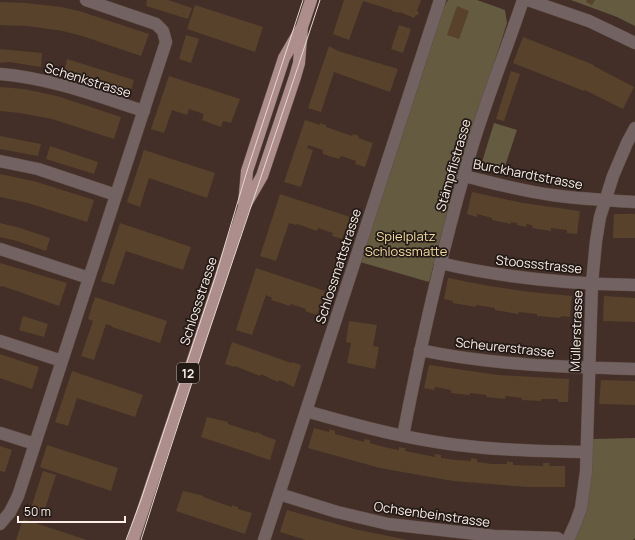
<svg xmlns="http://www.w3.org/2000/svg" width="635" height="540" font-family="Manrope,sans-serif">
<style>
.green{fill:#655b41}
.building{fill:#58422b}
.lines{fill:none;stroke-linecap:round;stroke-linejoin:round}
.minor-casing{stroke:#604e46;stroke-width:13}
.major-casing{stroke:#604e46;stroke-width:13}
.minor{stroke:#726261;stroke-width:12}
.major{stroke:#ae8e8c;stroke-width:12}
.tram{stroke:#e5d8d1;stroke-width:1}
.labels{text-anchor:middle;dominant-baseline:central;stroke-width:3.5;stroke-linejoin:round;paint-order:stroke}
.shield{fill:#231a16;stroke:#baaea9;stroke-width:1}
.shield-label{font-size:12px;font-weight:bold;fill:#fbeee8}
.street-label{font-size:13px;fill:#fbeee8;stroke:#231a16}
.park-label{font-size:13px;fill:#f4dda5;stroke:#231a16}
</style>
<rect width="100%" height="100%" fill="#432f27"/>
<path class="green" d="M448,0h29l28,10 2,13 -56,175 -22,84 -69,-20 84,-255z
M571,0h64v26l-18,-9z
M494,123l23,7 -13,39 -22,-7z
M635,438v100l-2,2h-59l18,-101z"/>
<path class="building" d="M147,0h21l24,8 -4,11 -42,-13z
M344,0h77l-4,11 2,1 -1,3h-2l-2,3 -14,-6 -1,1 -7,-2v-1l-29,-9 -14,39 -16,-6z
M587,0h8l-3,5 -6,-3z
M0,2l25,1 36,4 18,4 70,23 -8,22 -59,-20 -19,-5 -35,-5 -28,-1z
M195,5l68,22 -8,25 -68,-23z
M457,6l12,5 -10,28 -12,-4z
M399,25l12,4 -8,24 -12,-4z
M186,35l13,4 -8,24 -12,-4z
M523,37l71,28v1l40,21 -11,22 -38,-19 -1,1 -71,-28z
M329,46l9,5 60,18 -8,23 -56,-20 -13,40 -13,-4z
M0,49l42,4 -1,14 -32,-5 -9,1z
M67,59l67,21 -4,13 -66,-21z
M511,71l9,3 -16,47 -8,-2z
M169,76l71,23 -9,24 -8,-2 -2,6 -19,-7 2,-6 -15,-5 -2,6 -15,-5 -8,23 -13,-4z
M0,87l24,2 33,7 64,21 -7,22 -62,-20 -32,-6 -20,-2z
M305,120l15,5v-2l6,2v2l26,9 1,-2 6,2 -1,2 15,5 -8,24 -10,-3 1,-3 -15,-5 -2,3 -16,-5v-4l-15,-5 -1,3 6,2 -12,37 -17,-5z
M0,136l41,8 -3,12 -38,-7z
M50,146l48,16 -4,12 -48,-15z
M144,150l71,23 -8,25 -58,-20 -9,29 -13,-5z
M0,174l37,8 57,18 -7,22 -59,-19 -28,-6z
M472,192l51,11 57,8 -3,23 -10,-1v-3l-16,-2v3l-19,-3 1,-2 -6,-2 -1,3 -9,-2v-2l-6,-1v2l-19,-4v-2l-15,-4v3l-10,-3z
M280,194l70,23 -8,22 -10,-3 1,-3 -15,-5 -1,3 -20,-7 -1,1 -7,-2 -13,38 -16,-5z
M614,214h21v24h-22z
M0,223l20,5 30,10 -4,13 -29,-10 -17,-4z
M120,223l71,24 -8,23 -57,-19 -12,34 -13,-4z
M0,263l67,20 -8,23 -42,-15 -15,-5 -2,1z
M256,268l69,23 -8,24 -12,-4 1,-2 -15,-5 -1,2 -19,-6 1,-2 -6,-3 -14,40 -16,-5z
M448,278l41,8 41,6 42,4 -2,21 -9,-1 -1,2 -23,-2v-2l-18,-2 -1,2 -23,-4v-2l-19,-3v2l-23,-4v-2l-9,-2z
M604,296l31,2v24l-32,-1z
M95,297l72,24 -7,22 -48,-16v-1l-6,-2 -12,36 -13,-4 12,-35 -5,-2z
M23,316l25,8 -4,13 -25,-7z
M349,321l28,4 -4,21 6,1 -4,22 -28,-6 4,-20 -5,-1z
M232,342l59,21 1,-1 9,3 -7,22 -15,-7 -1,2 -17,-8 -1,2 -25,-10 -1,1 -9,-3z
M0,354l39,13 -7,22 -32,-11z
M429,365l69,10 71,4 -1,23h-10v-3h-17v2l-19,-1v-2l-16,-2 -1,3 -9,-1 -10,-1 1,-2 -17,-2v2l-19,-2v-3l-16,-3 -1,3 -10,-2z
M72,371l71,24 -8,22 -58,-19 -9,28 -13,-4z
M601,380l34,1v24l-36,-1z
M207,417l21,5v2l28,9v-1l6,2v1l14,5 -6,20 -69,-23z
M314,428l15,4 1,-3 5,2v3l29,8v-3l6,1v3l14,4 15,3v-3l4,1h3l-1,3 30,6v-3l6,1v3l15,2 15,1v-3l6,1v3l15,2h15v-3l3,1h3v3l30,1v-3h7l-1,3h16v21h-37l-75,-6 -73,-13 -72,-20z
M47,445l71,23 -7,23 -71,-24z
M0,446l12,4 -7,22 -5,-1z
M43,471l13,4 -12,37 -13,-4z
M183,491l21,5 -1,1 29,10v-2l6,2v2l14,4 -7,21 -69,-23z
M287,510l67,19 54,11h-102l-26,-8z
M23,519l64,21h-71z"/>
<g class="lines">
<defs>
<path id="minor" d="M528,0l61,21 46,22
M0,74c50,4 97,22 144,37
M0,161l38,8 78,26
M464,176c29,7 58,15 88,19 27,4 55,5 83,7
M0,249l89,29
M440,263c64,15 129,21 195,22
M0,341l62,20
M420,350c71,15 143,17 215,19
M306,411c56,16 112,31 170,36 37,4 74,4 110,5
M0,433l35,11
M403,436c19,-98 41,-196 70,-292 15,-49 34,-96 50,-144
M279,494l58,18 51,12 106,12 63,2 3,2
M0,524l10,-12 8,-16 148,-454 -3,-11 -7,-7 -70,-24
M264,540l176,-540
M568,540l8,-18 5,-14 5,-36 6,-189 4,-42 4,-24 13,-41 14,-33 8,-15"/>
<path id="major" d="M244,204l3,-33 37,-113 18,-31 9,-27
M133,540l111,-333 18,-31 33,-99 4,-14 3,-36"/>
</defs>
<use href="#minor" class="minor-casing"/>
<use href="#major" class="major-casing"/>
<use href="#minor" class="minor"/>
<use href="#major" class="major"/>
<path class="tram" d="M126,540l15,-40 74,-222 32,-107 56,-171
M141,540c57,-181 120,-360 179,-540"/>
</g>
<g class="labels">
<rect class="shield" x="177" y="363" width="22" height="20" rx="3"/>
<g class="shield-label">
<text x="188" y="373">12</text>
</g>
<g class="street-label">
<text transform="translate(88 80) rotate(17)">Schenkstrasse</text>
<text transform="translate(453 165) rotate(-74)">Stämpflistrasse</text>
<text transform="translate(528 174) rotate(11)">Burckhardtstrasse</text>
<text transform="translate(539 264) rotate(6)">Stoossstrasse</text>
<text transform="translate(338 266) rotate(-72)">Schlossmattstrasse</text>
<text transform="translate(198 301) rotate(-72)">Schlossstrasse</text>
<text transform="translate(576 331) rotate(-88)">Müllerstrasse</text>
<text transform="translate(505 347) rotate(6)">Scheurerstrasse</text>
<text transform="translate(432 514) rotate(8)">Ochsenbeinstrasse</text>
</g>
<g class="park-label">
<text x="406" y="236">Spielplatz<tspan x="406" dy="15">Schlossmatte</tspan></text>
</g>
</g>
<path d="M18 516v6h107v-6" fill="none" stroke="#fbeee8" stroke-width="2"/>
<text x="24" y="516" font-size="12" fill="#fbeee8" stroke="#231a16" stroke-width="3" paint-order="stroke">50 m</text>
</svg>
